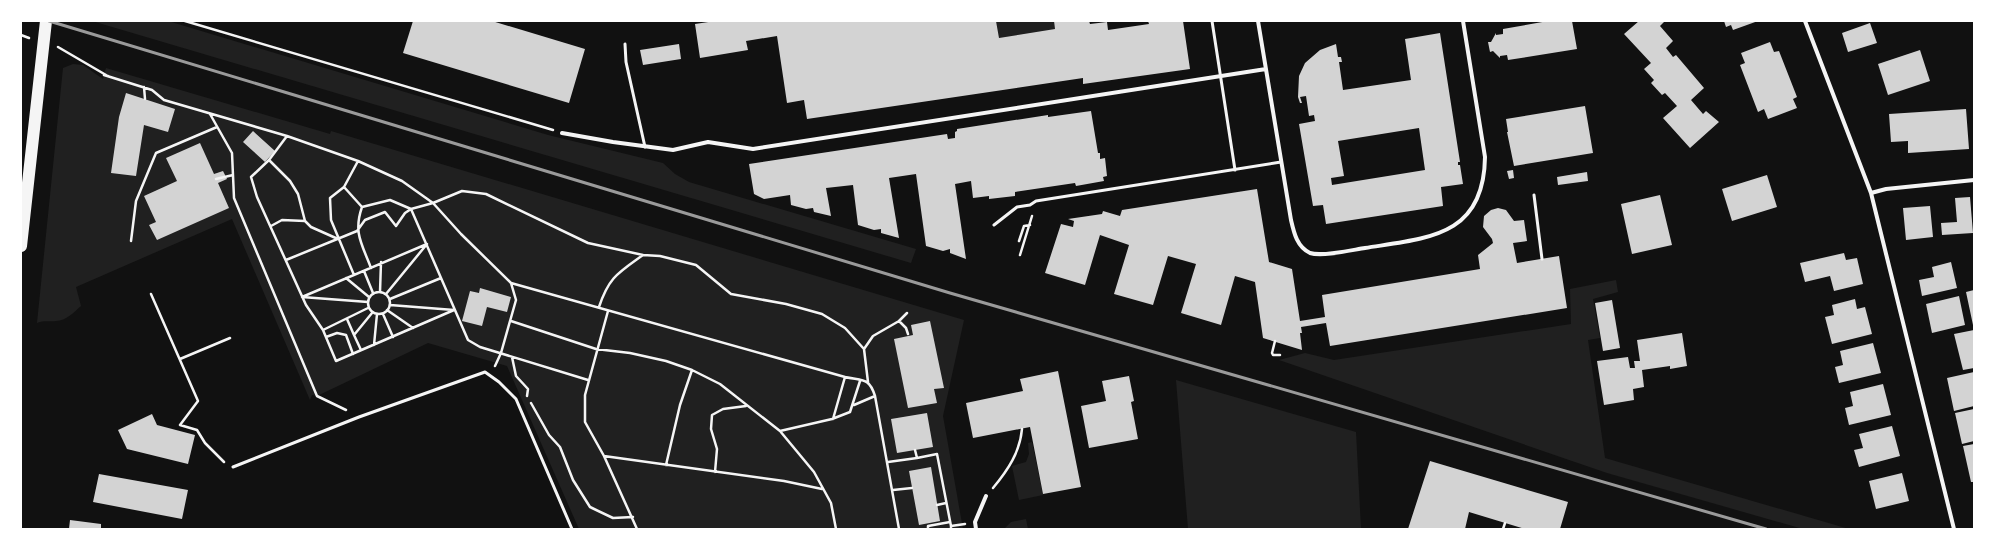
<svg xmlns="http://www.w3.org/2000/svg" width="1995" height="550" font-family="'DejaVu Sans',sans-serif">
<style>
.green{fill:#202020}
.building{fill:#d3d3d3;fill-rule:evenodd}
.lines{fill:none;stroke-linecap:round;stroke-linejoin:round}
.path{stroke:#f5f5f5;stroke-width:2.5}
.service{stroke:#f5f5f5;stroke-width:3}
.minor{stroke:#f5f5f5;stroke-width:4}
.motorway{stroke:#f5f5f5;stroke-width:12}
.rail{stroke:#9a9a9a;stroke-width:3}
</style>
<rect width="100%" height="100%" fill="#111"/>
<path class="green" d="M92,21h76l380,114 115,28 12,11 14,8 227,67 -5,14z
M996,21h58l1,8 -56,9z
M73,64l10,1 20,14 3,-11 224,66 1,-3 633,189 -21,96 20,113h-384l-72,-163 -79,-23 -111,53 -5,-1 -2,5 -78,-181 -156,68 5,19c-7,6 -15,15 -25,15 -6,1 -12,-1 -19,2l26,-255z
M1616,280l2,12 -25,7 7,39 -12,2 17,118 244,71h-46l-196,-56 -328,-113 26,-7 29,7 237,-36 -1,-35z
M1176,380l180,52 5,97h-173z
M1032,442l11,53 -24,5 -7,-34 14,-4 3,-8 -1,-11z
M1026,519l2,10h-24l7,-7z"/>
<path class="building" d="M413,21h79l93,28 -16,54 -166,-50z
M715,21h281l3,17 56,-9 -1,-8h35l1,3 17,-2 1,8 41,-6 -1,-3h35l7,48 -107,15v-6l-276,41 -3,-19 -17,3 -10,-67 -31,5 2,9 -48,8 -5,-34z
M1548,21h24l5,28 -69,11 -1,-5 -7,1v2l-7,-7 -3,1 -2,-10h3l5,-9v2l7,-1v-5z
M1639,21h23l2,1 -4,4 13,15 -7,7 7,9 3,-2 28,33 -13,12 12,14 3,-3 13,11 -29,26 -27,-30 14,-12 -12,-13 -3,2 -11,-12 3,-3 -10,-11 7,-6 -27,-29z
M1724,21h34l-25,9 -2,-5 -5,2z
M1870,23l7,20 -29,9 -6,-19z
M1440,33l20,129h-2v3h2l3,19 -22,3 2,19 -117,18 -3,-19 -10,1 -14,-82 16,-3 -1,-6 -5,1 -3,-20 -6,1 2,6h-2l-2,-6 1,-21 6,-13 15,-13 16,-6 2,13h3l1,5h-3l4,28 68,-10 -6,-41zM1419,128l6,42 -93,15 -1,-7 13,-2 -6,-35z
M1770,42l4,10 5,-1 18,46 -4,2 4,9 -29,11 -4,-10 -6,3 -18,-47 5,-2 -4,-10z
M679,44l2,15 -38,6 -3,-15z
M1920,50l10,31 -42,14 -10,-31z
M126,93l49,16 -7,23 -24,-7 -8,51 -25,-3 8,-56z
M1585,106l8,47 -79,13 -7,-34h1l-2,-13z
M1966,109l3,40 -61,4v-12l-17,1 -2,-28z
M1091,111l7,42h2v6l5,-1 2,18 -4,1 1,4 -28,5 -1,-3 -60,9v4l-26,3v-3l-16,2 -2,-17 -16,3 11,75 -16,-6v-4l-7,2 -17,-5 -10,-72 -27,4 10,60 -18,-5v-4l-7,1 -16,-5 -5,-40 -27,3 5,28 -17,-4 -1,-4 -7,1 -15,-4 -1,-10 -26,4 -10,-5 -5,-30 198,-30 1,5 7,-1v-6l2,-1v-2l91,-14v2z
M253,131l22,20 -10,11 -22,-20z
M200,143l14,31 9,-3 4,8 -9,4 11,25 -72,32 -8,-15 7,-3 -12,-26 33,-15 -11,-23z
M1513,170l1,8 -5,1 -2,-8z
M1587,172l1,9 -30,4 -1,-8z
M1767,175l10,32 -45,14 -10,-32z
M1257,189l12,73 23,7 8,52 25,-4 -3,-22 158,-26 -2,-14 15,-12 -1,-4 -9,-12 1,-11 7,-6 7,-2 8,2 8,11 10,-1 3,21 -14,2 4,20 42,-7 8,52 -237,38 -4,-23 -25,4 1,6h-2l2,17 -39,-12 -8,-56 -20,-6 -14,49 -40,-12 15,-49 -28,-8 -15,49 -39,-11 15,-49 -29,-10 -15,50 -40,-12 16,-49 12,3 1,-6 -6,-2 34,-5 1,-3 17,5 2,-6z
M1660,195l12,50 -40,9 -11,-50z
M1970,197l3,36 -31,2 -1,-12 16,-1 -2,-24z
M1930,206l3,31 -27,3 -3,-32z
M1844,253l2,7 11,-2 6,26 -29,7 -4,-15 -25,6 -5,-19z
M1951,262l6,26 -35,8 -3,-16 15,-3 -2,-10z
M480,288l31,9 -4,15 -20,-5 -5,19 -20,-5 8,-30 9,2z
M1974,290v35h-1l-7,-33z
M1959,296l6,29 -33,8 -6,-29z
M1855,299l2,10 8,-2 7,27 -40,10 -7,-27 9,-2 -2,-10z
M1612,300l8,48 -17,3 -8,-48z
M930,321l14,67 -10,1 3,14 -29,5 -14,-69 19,-4 -2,-10z
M1974,330v38l-11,2 -9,-36z
M1682,333l5,33 -17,3v-3l-28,4 2,17 -11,2 1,11 -30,5 -7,-44 31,-4 2,11h5l-1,-7h6l-3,-21z
M1873,343l8,30 -42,10 -4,-16 8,-2 -3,-14z
M1058,371l23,116 -38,7 -13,-67 -57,11 -7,-35 57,-12 -3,-12z
M1974,372v34l-20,5 -7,-33z
M1129,376l5,25 -3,1 7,37 -49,9 -8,-42 25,-5 -4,-20z
M1883,384l8,31 -42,10 -4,-17 8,-2 -3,-14z
M1974,409v32l-12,3 -7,-31z
M927,413l6,34 -36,6 -6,-34z
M152,414l5,11 38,10 -7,29 -61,-15 -9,-19z
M1892,426l8,30 -41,11 -5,-17 9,-2 -4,-14z
M1974,444v38h-3l-8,-36z
M1430,461l138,41 -8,27h-35l-56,-17 -4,17h-57z
M931,467l9,54 -21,4 -10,-54z
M1902,473l7,28 -33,8 -7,-28z
M99,474l89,16 -6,29 -89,-17z
M70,520l31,4v5h-32z"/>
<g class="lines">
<path class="path" d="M185,21l368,109
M21,35l8,3
M58,47l48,28
M108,76l-4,-1 48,15 12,10 123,36 71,25 44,20 31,22 28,31 50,49 334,94c18,4 24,0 30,19l24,133
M144,87l1,12
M210,114l22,39 2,45 83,198 29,14
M287,136l-18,24 -18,17 6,20 49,108 17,25 13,31 118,-51 -64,-5
M269,160l21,21 8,13 7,27 6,6 27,12
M216,179l17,-4
M344,187l18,20c-9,26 0,37 9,61
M362,207l28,-7 21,9
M271,226l11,-6 23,1
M131,241l5,-40 20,-48 61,-26
M1019,241l5,-15 6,-1
M1020,255l12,-39
M286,260l71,-29 8,-11 20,-8 11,14 9,-13 6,-4
M364,271l9,22
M354,275l-23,-55 -1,-22 14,-11 14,-26
M346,278l23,19
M368 303a11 11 0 1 1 22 0a11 11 0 1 1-22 0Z
M380,292l1,-30
M151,294l47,107 -18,24 17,5 8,13 19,19
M390,299l51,-21
M368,302l-66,-5 125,-53 -41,50
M599,307c10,-30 19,-34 44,-52l17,1 36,9 35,29 55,10 36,10 23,14 19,21 4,33
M387,310l26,18
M608,311l-23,84v27l19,34 33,73
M383,314l10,23
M347,319l7,16
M511,321l85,28 34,4 36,8 26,9 28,14 60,47 34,41 17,31 5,26
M899,321l8,-8
M323,330l45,-22
M326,337l11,-4 9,2 7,19
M1275,341l-3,12 1,2h7
M374,345l3,-31
M864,349l9,-13 26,-15 7,7 2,6
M361,350l-7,-15 18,-22
M512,357l4,19 12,13 -1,7
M180,359l50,-21
M495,366l6,-13 15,-53 -5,-17
M588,380l-108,-33 -12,-7 -57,-131 22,-6 29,-12 24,3 102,49 55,12
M531,403l18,32 11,12 13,33 17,27 23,11 20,-1
M854,405l21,-9
M833,419l12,-42
M780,431l52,-12 18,-7 10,-31
M604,456l180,25 38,8
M917,458l20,-4 14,72
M888,462l29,-4 -2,-8
M666,465l14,-60 12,-35
M715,472l2,-23 -6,-20 1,-14 11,-6 23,-3
M993,488c15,-18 27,-36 29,-59
M893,490l19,-2
M937,505l9,-2
M928,529v-3l22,-4
M951,529v-3l14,-2
M1503,529l2,-6"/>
<path class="service" d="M1212,21l23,149
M625,44l1,18 19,85
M1534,195l8,64
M994,225l23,-18 13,-2 6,-4 245,-39
M233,467l126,-50 126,-45 14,10 17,17 56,130"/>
<path class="minor" d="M1258,21l33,199c3,13 6,27 19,33 12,4 42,-3 55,-5 63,-10 119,-11 120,-91l-22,-136
M1805,21l66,172 83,336
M562,133l51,9 60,8 35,-8 45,7 513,-80
M1871,193l15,-4 88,-9
M976,529l-1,-7 11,-26"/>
<path class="motorway" d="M21,246l25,-225"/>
<path class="rail" d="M49,21l901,272 816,236"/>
</g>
<rect width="1995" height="550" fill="none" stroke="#ffffff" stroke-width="44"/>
</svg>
